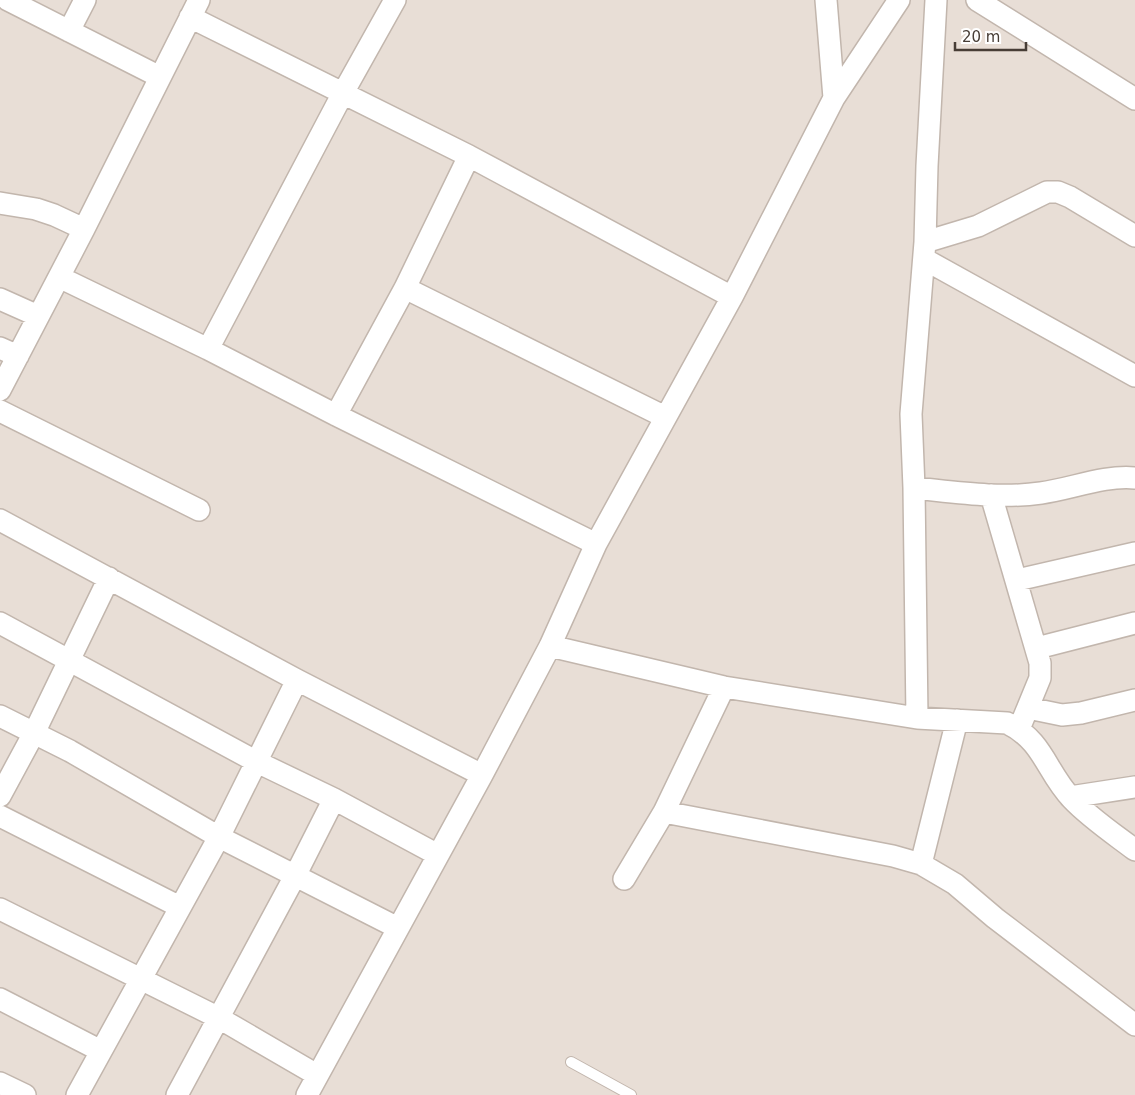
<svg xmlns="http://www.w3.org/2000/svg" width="1135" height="1095" font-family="'DejaVu Sans',sans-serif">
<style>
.residential{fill:#e8ded6}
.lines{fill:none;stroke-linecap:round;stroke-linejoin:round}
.service-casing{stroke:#c2b6ad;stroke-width:12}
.minor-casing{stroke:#c2b6ad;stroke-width:24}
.service{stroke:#fff;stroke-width:10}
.minor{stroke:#fff;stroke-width:21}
</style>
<rect width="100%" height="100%" fill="#f4eee8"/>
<path class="residential" d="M0,0h1135v1095h-1135z"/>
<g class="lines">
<defs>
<path id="service" d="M571,1062l60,33"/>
<path id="minor" d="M8,0l152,77
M826,0l8,98
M977,0l158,99
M190,17l279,139 263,141
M69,31l16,-31
M0,203l36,6 18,6 30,14
M925,242l53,-16 69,-34h11l12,5 65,39
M924,259l211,117
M59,277l149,72 128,66 260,129
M405,288l260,129
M0,299l38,17
M0,348l18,8
M208,349l135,-256 52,-93
M0,390l84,-161 115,-229
M0,411l199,99
M336,415l69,-127 64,-132
M914,488c41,4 85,11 127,5 30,-4 63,-18 94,-15
M991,495l49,168v15l-21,51
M0,520l297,160 185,95
M1017,580l118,-27
M0,623l257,139 77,37 104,56
M550,646l174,41 193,31 90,5c37,18 39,49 65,76 18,19 42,35 63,51
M1037,648l98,-25
M1028,708l34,7 19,-2 54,-13
M0,716l70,35 149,86 179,91
M917,718l-3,-230 -3,-74 14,-172 2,-76 9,-166
M0,796l34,-63 75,-155
M1070,797l65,-10
M664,812l229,44 28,8 34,20 40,34 140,107
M0,816l180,91
M921,864l36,-144
M624,879l40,-67 60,-125
M0,909l219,109 98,57
M0,999l101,52
M0,1083l25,12
M77,1095l142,-258 78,-157
M177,1095l118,-219 39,-77
M307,1095l175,-320 68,-129 46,-102 136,-247 102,-199 65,-98"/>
</defs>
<use href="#service" class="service-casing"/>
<use href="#minor" class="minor-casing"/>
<use href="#service" class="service"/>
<use href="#minor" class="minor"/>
</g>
<path d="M955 42v8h71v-8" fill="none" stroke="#473d36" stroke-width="2.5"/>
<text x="962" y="42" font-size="15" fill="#473d36" stroke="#ffffff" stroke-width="4" paint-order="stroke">20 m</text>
</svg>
